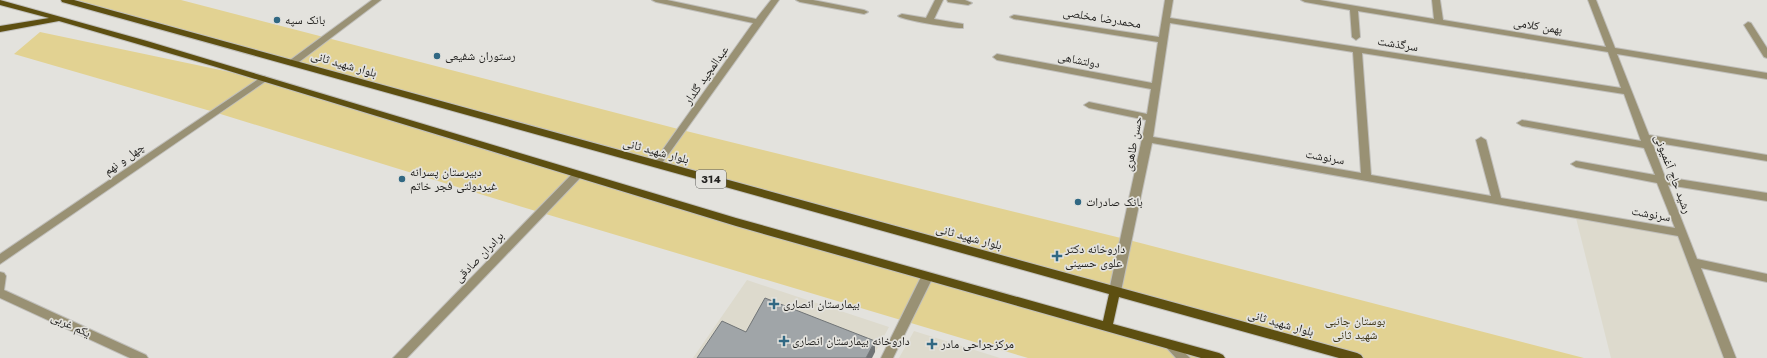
<svg xmlns="http://www.w3.org/2000/svg" width="1767" height="358" font-family="Jost,'Noto Naskh Arabic',sans-serif">
<style>
.built{fill:#dddacd}
.green{fill:#e2d292}
.lines{fill:none;stroke-linecap:round;stroke-linejoin:round}
.minor-casing{stroke:#c0bfbb;stroke-width:2}
.major-casing{stroke:#c0bfbb;stroke-width:2}
.minor{fill:#999174;fill-rule:evenodd}
.major{fill:#5d4f11;fill-rule:evenodd}
.shaded-wall{fill:#707476}
.building{fill:#a0a5a8;stroke:#707476}
.poi-dot{fill:#316883;stroke:#e3e2dd;stroke-width:1.5}
.labels{text-anchor:middle;dominant-baseline:central;stroke-width:3.5;stroke-linejoin:round;paint-order:stroke}
.shield{fill:#e3e2dd;stroke:#5b5a57;stroke-width:1}
.shield-label{font-size:11px;font-weight:bold;fill:#21201e}
.street-label{font-size:12px;fill:#21201e;stroke:#e3e2dd}
.poi-label{font-size:12px;fill:#21201e;stroke:#e3e2dd;text-anchor:start}
.park-label{font-size:12px;fill:#3e3617;stroke:#e3e2dd}
</style>
<rect width="100%" height="100%" fill="#e3e2dd"/>
<path class="built" d="M1575,214l107,19 48,125h-119z
M747,280l142,47 -17,31h-179z
M914,331l86,27h-101z"/>
<path class="green" d="M65,0h116l501,130 443,109 459,119h-227z
M40,32l223,47 314,96 642,183h-191l-509,-152 -305,-94 -200,-58z"/>
<g class="lines">
<defs>
<path id="minor" d="M372,0h9l-86,65h-6l-1,-2 1,-2z
M652,0h15l89,19 15,-19h8l-119,166 -3,1 -5,-3 2,-2 99,-139 -97,-21z
M796,0h17l51,10 4,2 -4,2 -64,-12z
M935,0h8l-9,19 29,5v4c-6,1 -61,-8 -65,-12l4,-2 24,4z
M947,0h18l7,3 -4,2 -20,-3z
M1165,0h8l-3,18 451,70 -13,-36 -250,-41 2,26 -4,3 -4,-3 -2,-27 -45,-8 -4,-2h19l114,19 -2,-19h8l3,20 163,27 -18,-47h8l19,48 152,25v6l-150,-25 32,81 118,20v6l-115,-19 13,35 102,16v8l-99,-16 29,74 70,15v8l-66,-14 35,90h-12l-46,-122 -526,-93 -31,148 -2,3 -4,1 -4,-1 -2,-3 37,-171 -57,-12 -5,-3 5,-3 58,12 4,-25 -154,-29 -4,-3 4,-3 155,29 6,-41 -144,-23 -4,-2 4,-2 145,22zM1170,23l183,29 8,121 -208,-36zM1362,53l262,41 17,47 -119,-21 -5,3 5,3 122,22 11,27 -79,-14 -5,3 5,3 81,16 18,45 -174,-30 -15,-58 -5,-3 -5,3 15,56 -120,-21z
M1748,22l3,1 16,25v10l-3,-1 -20,-32z
M263,76l3,1 1,2 -1,2 -266,183v-10z
M577,172l5,3 -1,2 -174,181h-14l180,-185z
M0,272l4,1 2,3 -2,14 142,65 2,3h-18l-130,-60z
M927,273l4,1 2,3 -40,81h-12l40,-81 2,-3z
M1170,340l4,2 16,16h-14l-12,-13 2,-3z"/>
<path id="major" d="M0,0l147,41 589,177 367,103 6,-27 -1047,-292 -1,-2h13l1283,353 4,2 2,3h-24l-220,-61 -6,27 106,29 4,2 2,3h-24l-465,-132 -523,-160 -154,-45 -59,11v-6l49,-8 -49,-13z"/>
</defs>
<use href="#minor" class="minor-casing"/>
<use href="#major" class="major-casing"/>
<use href="#minor" class="minor"/>
<use href="#major" class="major"/>
</g>
<path class="shaded-wall" d="M875,341v11l-3,6h-6z"/>
<path class="building" d="M765,298l110,43 -9,17h-169l25,-37 24,11z"/>
<g class="poi-dot">
<circle cx="277" cy="20" r="4"/>
<circle cx="437" cy="56" r="4"/>
<circle cx="402" cy="179" r="4"/>
<circle cx="1078" cy="202" r="4"/>
<path d="M1055 250h4v4h4v4h-4v4h-4v-4h-4v-4h4z"/>
<path d="M772 298h4v4h4v4h-4v4h-4v-4h-4v-4h4z"/>
<path d="M782 335h4v4h4v4h-4v4h-4v-4h-4v-4h4z"/>
<path d="M930 338h4v4h4v4h-4v4h-4v-4h-4v-4h4z"/>
</g>
<g class="labels">
<rect class="shield" x="696" y="170" width="30" height="18" rx="3"/>
<g class="shield-label">
<text x="711" y="179">314</text>
</g>
<g class="street-label">
<text transform="translate(1102 18) rotate(9)">محمدرضا مخلصی</text>
<text transform="translate(1538 26) rotate(9)">بهمن کلامی</text>
<text transform="translate(1398 44) rotate(9)">سرگذشت</text>
<text transform="translate(1079 60) rotate(11)">دولتشاهی</text>
<text transform="translate(344 64) rotate(16)">بلوار شهید ثانی</text>
<text transform="translate(706 75) rotate(-55)">عبدالمجید گلدار</text>
<text transform="translate(1133 144) rotate(-79)">حسن طاهری</text>
<text transform="translate(656 151) rotate(15)">بلوار شهید ثانی</text>
<text transform="translate(1325 157) rotate(10)">سرنوشت</text>
<text transform="translate(124 159) rotate(-35)">چهل و نهم</text>
<text transform="translate(1673 174) rotate(69)">رشید حاج آغمیونی</text>
<text transform="translate(1651 214) rotate(10)">سرنوشت</text>
<text transform="translate(969 237) rotate(15)">بلوار شهید ثانی</text>
<text transform="translate(479 257) rotate(-46)">برادران صادقی</text>
<text transform="translate(1281 323) rotate(16)">بلوار شهید ثانی</text>
<text transform="translate(71 325) rotate(25)">یکم غربی</text>
</g>
<g class="poi-label">
<text x="285" y="20">بانک سپه</text>
<text x="445" y="56">رستوران شفیعی</text>
<text x="410" y="172">دبیرستان پسرانه<tspan x="410" dy="14">غیردولتی فجر خاتم</tspan></text>
<text x="1086" y="202">بانک صادرات</text>
<text x="1065" y="249">داروخانه دکتر<tspan x="1065" dy="14">علوی حسینی</tspan></text>
<text x="783" y="304">بیمارستان انصاری</text>
<text x="792" y="341">داروخانه بیمارستان انصاری</text>
<text x="941" y="344">مرکزجراحی مادر</text>
</g>
<g class="park-label">
<text x="1355" y="321">بوستان جانبی<tspan x="1355" dy="14">شهید ثانی</tspan></text>
</g>
</g>
</svg>
